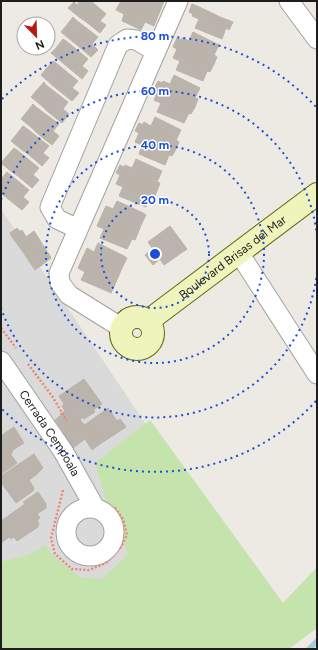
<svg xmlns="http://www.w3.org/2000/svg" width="318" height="650" font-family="Figtree,sans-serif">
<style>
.residential{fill:#dbdada}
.grass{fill:#c5e3ad}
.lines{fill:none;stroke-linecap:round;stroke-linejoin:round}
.stream{stroke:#a7cad7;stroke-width:5.5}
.building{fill:#bab4ad;stroke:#bdb2a7}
.street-casing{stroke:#a1a1a1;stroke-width:21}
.secondary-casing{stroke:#5b6a0e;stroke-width:24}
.path{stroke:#ee8674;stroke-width:2.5;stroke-dasharray:2 2;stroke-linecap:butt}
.street{stroke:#fff;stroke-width:19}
.secondary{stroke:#eef4bb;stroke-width:22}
.ring{fill:none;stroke:#1d4ed8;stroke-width:2;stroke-dasharray:2 4}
.labels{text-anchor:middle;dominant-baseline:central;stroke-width:3;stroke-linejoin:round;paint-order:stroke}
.street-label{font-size:12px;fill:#1d1d1d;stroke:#fff}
.centre{fill:#1d4ed8;stroke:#fff;stroke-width:2}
.ring-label{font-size:12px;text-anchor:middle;font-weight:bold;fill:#1d4ed8;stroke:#fff;stroke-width:3;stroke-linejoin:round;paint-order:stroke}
</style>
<rect width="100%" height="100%" fill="#edeae3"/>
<path class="residential" d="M1,209l204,303 -204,137z"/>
<path class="grass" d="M150,420l133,183 34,-36v61l-28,21h-288v-87l30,-8 14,-9 11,13 24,19 22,2 26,-25 -20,-46 -13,-45z"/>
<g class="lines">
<path class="stream" d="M309,649l8,-8"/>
</g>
<path class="building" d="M80,1h11l15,13 -6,7 6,4 -6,8 -15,-12 5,-6 -5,-4 -6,6 -11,-9 6,-6 3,3z
M121,1h12l-2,3 8,4 -8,17 -9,-4 2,-7 -8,-4z
M133,1l9,1 -3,6 -8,-4z
M164,1l-10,25 -9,-4 -4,8 -10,-5 8,-17 8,3 3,-6 -8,-4z
M142,2l8,3 -3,6 -8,-3z
M192,4l5,2 -4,8 -4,-2z
M197,6l17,8 -3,8 6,2 3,-7 13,5 -4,8 -3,-2 -4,11 -27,-11 4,-9 -7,-3z
M85,11l5,4 -5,6 -6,-4z
M214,14l6,3 -3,7 -6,-2z
M73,17l3,3 -8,8 -2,-2z
M76,20l22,17 -6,7 6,6 -7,7 -14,-12 5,-6 -5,-5 -5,7 -11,-9 5,-6 2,2z
M193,32l26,13 -5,10 3,2 -3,7 -13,-5 3,-8 -6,-3 -3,8 -18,-7 5,-11 7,3z
M77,34l5,5 -5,6 -5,-4z
M177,38l4,2 -4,9 -4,-2z
M63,39l3,2 -7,9 -3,-2z
M66,41l22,18 -6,7 6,5 -6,8 -31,-26 5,-5 3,2z
M198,48l6,3 -3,8 -6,-3z
M177,49l18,7 -3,8 6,2 3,-7 13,5 -4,8 -3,-1 -4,10 -27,-11 4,-9 -7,-3z
M195,56l6,3 -3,7 -6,-2z
M53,61l3,2 -7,9 -3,-3z
M56,63l22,18 -6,7 7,5 -7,8 -15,-12 5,-7 -5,-4 -5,7 -11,-10 5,-6 3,3z
M174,75l26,13 -5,10 3,1 -3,8 -13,-6 3,-8 -5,-3 -4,9 -18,-8 5,-10 7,3z
M57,78l5,4 -5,7 -5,-4z
M158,81l4,2 -4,8 -4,-2z
M44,82l2,3 -7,8 -3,-2z
M46,85l22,17 -5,7 6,5 -7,9 -15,-12 6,-7 -6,-4 -5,6 -11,-9 5,-6 3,2z
M180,90l5,3 -3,8 -6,-2z
M158,91l18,8 -3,7 6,2 3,-7 13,6 -4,7 -2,-1 -5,10 -27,-11 4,-9 -7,-3z
M176,99l6,2 -3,7 -6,-2z
M47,100l6,4 -6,7 -5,-5z
M33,104l3,3 -7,8 -3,-2z
M36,107l23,17 -6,7 6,5 -7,9 -15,-12 6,-7 -5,-5 -6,7 -11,-9 5,-6 3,2z
M155,117l26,13 -5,10 3,2 -3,7 -13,-6 4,-8 -7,-3 -3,9 -18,-8 5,-11 7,4z
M38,121l5,5 -6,7 -5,-5z
M139,123l4,2 -4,8 -4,-2z
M23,126l3,2 -7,9 -3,-2z
M26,128l23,18 -6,7 6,5 -7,8 -14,-12 5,-7 -5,-4 -6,7 -11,-9 5,-6 3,2z
M160,132l7,3 -4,8 -6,-2z
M139,133l18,8 -4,7 6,3 4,-8 13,6 -4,7 -3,-1 -4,10 -26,-11 3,-9 -7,-3z
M157,141l6,2 -4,8 -6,-3z
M28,143l5,4 -5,7 -6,-4z
M14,148l3,2 -8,9 -2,-3z
M17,150l22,18 -6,7 6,5 -7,8 -14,-12 5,-7 -5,-4 -6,7 -11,-9 6,-7 2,3z
M136,159l26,12 -5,11 3,1 -3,8 -13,-6 4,-8 -7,-3 -4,8 -17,-7 5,-10 7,3z
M18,165l5,4 -5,7 -6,-4z
M120,165l4,2 -4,8 -4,-2z
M7,172l22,18 -6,7 6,5 -7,8 -15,-12 6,-7 -5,-4 -6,7 -1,-1v-14z
M141,174l7,3 -4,8 -7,-3z
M120,175l17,7 -3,8 6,3 4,-8 13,6 -3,7 -3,-1 -5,10 -27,-11 4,-9 -7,-3z
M137,182l7,3 -4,8 -6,-3z
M8,187l5,4 -6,7 -5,-4z
M117,201l26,12 -5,11 3,1 -3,8 -13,-6 3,-8 -6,-2 -3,8 -18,-8 5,-11 7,3z
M143,213l3,2 -5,10 -3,-1z
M101,217l18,8 -3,7 5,3 4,-8 13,6 -3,7 -3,-1 -5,10 -27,-11 4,-9 -7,-3z
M122,217l6,2 -3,8 -6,-2z
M119,225l6,2 -4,8 -5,-3z
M170,226l17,23 -23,16 -16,-23z
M17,228l3,3 -8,6 -2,-4z
M22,230l4,7 8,-6 16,25 -10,6 2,3 -7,5 -8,-12 7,-5 -3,-5 -8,4 -11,-15z
M98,243l26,13 -5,10 3,2 -3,7 -13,-5 4,-9 -7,-3 -4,9 -17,-8 5,-11 7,4z
M31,248l3,5 -7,5 -4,-6z
M153,249l7,10 -7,6 -8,-10z
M50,256l1,2 -9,7 -2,-3z
M124,256l3,2 -5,10 -3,-2z
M103,258l7,3 -4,9 -7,-3z
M82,259l17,8 -3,7 7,3 3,-7 13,5 -3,7 -4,-1 -5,10 -26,-11 4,-8 -7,-4z
M99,267l7,3 -3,7 -7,-3z
M112,281l4,1 -5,11 -4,-2z
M84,379l18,25 -9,6 -7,-11 -21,12 -3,-5 2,-2 -5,-8z
M86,399l9,13 -11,7 -1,-2 -3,2 1,2 -11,8 -10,-15z
M108,408l9,13 3,-2 6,8 -26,17 -14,-20z
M61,415l9,14 -6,4 -9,-13z
M81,421l4,4 1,-1 14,20 -8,6 -7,-11 -12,9 -10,-15z
M14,427l10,16 -5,3 -10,-16z
M9,430l10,16 -18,12v-22z
M13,450l-2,5 6,8 -16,11v-16z
M34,454l9,14 -7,7 1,-4 -9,-13z
M28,458l9,13 -1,4 -7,5 5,8 -1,3 -17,12 -15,-21v-6z
M38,492l8,12v4l-9,6 3,4 -3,2 2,3 -1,4 -21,14 -3,-4 -3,2 -2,-2 -8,6v-22l24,-17 -2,-2z"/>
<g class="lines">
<defs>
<g id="street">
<path d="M289,1l28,38"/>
<path d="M78,229l-21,-10 -7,-12 68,-162 9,-6 9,1 19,11"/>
<path d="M239,253l78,121"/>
<path d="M122,328l-53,-33 -9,-12 -1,-10 119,-272"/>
<path id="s1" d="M1,361l62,90 32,57"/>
<circle cx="90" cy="532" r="24"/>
</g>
<g id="secondary">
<circle cx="137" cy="333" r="16"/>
<path id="s2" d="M148,321l169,-127"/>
</g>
</defs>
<use href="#street" class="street-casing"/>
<use href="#secondary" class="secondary-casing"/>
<path class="path" d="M1,328l15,20
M28,364l24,32 15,25
M63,490l-12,48 4,16 17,15 17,1 17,-7 15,-16 6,-12 -4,-16 -9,-13"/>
<use href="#street" class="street"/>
<use href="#secondary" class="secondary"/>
</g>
<g class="ring">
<circle cx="155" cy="254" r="54"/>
<circle cx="155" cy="254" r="109"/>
<path d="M317 272A163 163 0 0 1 1 308M1 200A163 163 0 0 1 317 236"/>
<path d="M316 401A218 218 0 0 1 2 409M2 99A218 218 0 0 1 316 107"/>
</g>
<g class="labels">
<g class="street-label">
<text stroke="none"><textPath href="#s2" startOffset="106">Boulevard Brisas del Mar</textPath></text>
<text stroke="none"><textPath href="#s1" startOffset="87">Cerrada Cempoala</textPath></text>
</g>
</g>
<circle cx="155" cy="254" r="6" class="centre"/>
<g class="ring-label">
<text x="155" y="40">80 m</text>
<text x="155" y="95">60 m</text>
<text x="155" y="149">40 m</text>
<text x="155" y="204">20 m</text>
</g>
<rect width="318" height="650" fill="none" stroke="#1d1d1d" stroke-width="4"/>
<g transform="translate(36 36) rotate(157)"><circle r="19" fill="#ffffff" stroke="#a5a5a5"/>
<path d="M0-3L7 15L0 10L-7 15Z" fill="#b91911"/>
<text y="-6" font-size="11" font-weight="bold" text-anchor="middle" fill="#1d1d1d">N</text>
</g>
</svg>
